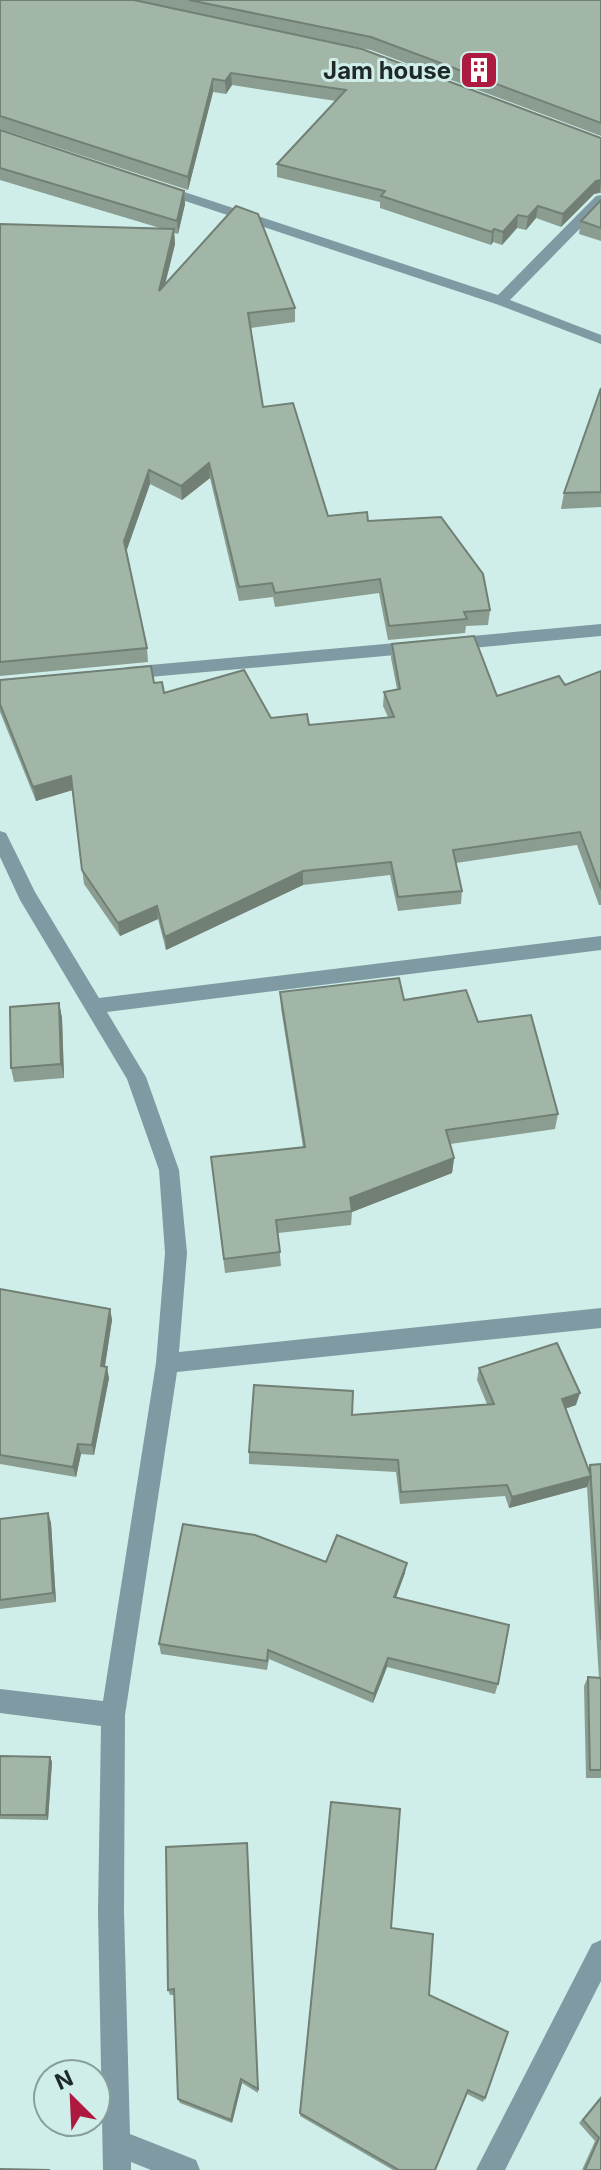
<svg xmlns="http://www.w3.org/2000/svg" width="601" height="2170" font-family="Inter,sans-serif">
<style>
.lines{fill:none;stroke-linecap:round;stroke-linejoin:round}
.street{fill:#809aa4;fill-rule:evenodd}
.wall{fill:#8a9d90}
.shaded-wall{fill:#717f75}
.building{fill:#a1b6a7;stroke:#717f75;stroke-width:2}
.labels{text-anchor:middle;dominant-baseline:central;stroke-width:6;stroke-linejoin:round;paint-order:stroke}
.far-poi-label{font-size:24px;font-weight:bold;fill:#1e2928;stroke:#cfeeea;text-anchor:end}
</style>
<rect width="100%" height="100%" fill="#cfeeea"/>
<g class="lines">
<path class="street" d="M160,184l338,111 98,-99 5,-1v12l-91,93 91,35v9l-105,-40 -341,-113v-6z
M601,624v12l-151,14 -8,-6 8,-6z
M418,641l8,6 -8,6 -291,26 -9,-6 9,-6z
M0,831l6,2 29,59 64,106 502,-62v14l-494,62 39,65 33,93 8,83 -8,99 422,-44v20l-424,44 -52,343 -1,197 6,222 66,26 4,10h-49l-20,-8v8h-28l-5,-258 3,-186 -101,-13v-24l103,12 53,-338 9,-110 -6,-83 -32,-91 -107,-179 -20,-43z
M601,1940v41l-96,189h-29l116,-226z"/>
</g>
<path class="wall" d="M0,0h601v136l-230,-86 -120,-25 350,113v55l-7,1 -33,33 -25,-9 -10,12 -9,-2 -15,17 -9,-3 -2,3 -111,-37v-6l-103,-25v-13l59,-63 -104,-16 -6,9 -13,-2 -25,98 -188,-61z
M0,130l184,61 1,13 -7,30 -4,-1 1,11 -10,40 130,24v14l-44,6 12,79 65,109 40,5 122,89 -2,15 -22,1 -1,7 -77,7 -9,-47 -104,14 -2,-10 -34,4 -29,-123 -28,22 -32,-16 -24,68 21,96 1,14 -148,14v-452l160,4 -160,-48z
M601,200v41l-22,-7 2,-13z
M601,388v119l-40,2 3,-16z
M392,644l105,52 68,-11 36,-14v234h-2l-22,-60 -121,18 6,28 -1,13 -63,7 -8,-36 -87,10 -137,65 -8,-31 -38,17 -36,-52 -12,-94 -36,11 -36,-89v-32l154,3 10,10 107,25 38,7 79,-8 -5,-11 1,-14 13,-3 -6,-31z
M280,992l124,8 74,22 80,92 -3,15 -105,15 4,14 -2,15 -100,39 -1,13 -73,8 3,33 -56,7 -14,-116 92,-10 -22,-139z
M59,1003l3,15 2,60 -50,4 -3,-14z
M0,1289l110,20 2,11 -7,47 4,11 -15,77 -13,-1 -5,23 -76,-13z
M479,1368l97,37 -11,4 23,61 2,-5 11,-1v314h-15l-2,-92 4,-9 11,1 -12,-191 -78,21 -4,-12 -105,8 -4,-32 -147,-8v-12l103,-37 135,-11 -10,-24z
M48,1513l3,10 5,79 -56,7v-90z
M326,1562l79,11 -9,25 102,86 -3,10 -108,-27 -14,36 -104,-44 -2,11 -106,-16 -2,-10z
M0,1756l50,1 2,5 -4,58 -48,-1z
M331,1802l60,126 94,170 -2,4 -16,-8 -32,76h-42l-93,-54z
M247,1843l11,250 -16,-10 -10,40 -52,-20 -2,-4 -4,-104h-4l-2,-5z
M601,2096v74h-19l13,-29 -16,-18z"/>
<path class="shaded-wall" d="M231,73l1,12 -6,9 -1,-13z
M213,79v13l-25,98v-13z
M601,180l-1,12 -6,2 -33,33 2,-13 33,-33z
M184,191l1,13 -7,30 -1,-13z
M538,206l-2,12 -10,12 2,-13z
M518,215l-1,13 -15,17 1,-13z
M174,229l1,15 -15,61 -1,-14z
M494,229l-1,13 -2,3 1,-13z
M209,463l1,15 -28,22 -1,-14z
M149,470l1,14 -25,71 -1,-14z
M71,776l2,14 -37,11 -3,-14z
M303,871v14l-137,65 -1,-13z
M157,906l1,13 -38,17 -2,-13z
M59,1003l3,15 2,60 -3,-14z
M454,1158l-2,15 -100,39 -2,-14z
M110,1309l2,11 -9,57 -2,-11z
M107,1367l2,11 -15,77 -2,-10z
M580,1393l-4,12 -18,6 4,-12z
M78,1444l3,10 -5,23 -3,-10z
M591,1476l-4,11 -78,21 3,-11z
M48,1513l3,10 5,79 -3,-9z
M407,1563l-2,10 -13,34 2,-10z
M388,1658l-1,9 -14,36 1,-9z
M50,1757l2,5 -4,58 -2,-5z
M241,2079l1,4 -10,40 -1,-3z"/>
<path class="building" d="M0,0h134l228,49 239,89v42l-5,1 -33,33 -25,-8 -10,11 -10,-2 -15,17 -9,-3 -2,3 -111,-36 4,-5 -108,-27 69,-74 -115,-17 -6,8 -12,-2 -25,98 -188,-61z
M189,0h412v123l-230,-86z
M0,130l184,61 -7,30 -177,-53z
M601,200v28l-20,-7z
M236,206l22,8 37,94 -47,5 15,94 30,-4 35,113 39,-4 1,9 73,-4 42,57 7,36 -26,2 3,7 -78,7 -9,-47 -105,14 -3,-10 -33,4 -30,-124 -28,23 -32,-16 -25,71 23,107 -147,14v-438l174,5 -15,62z
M601,388v104l-37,1z
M474,636l23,60 62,-20 6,9 36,-14v218l-21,-57 -127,18 9,41 -64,6 -7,-35 -88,9 -138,66 -8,-31 -39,17 -36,-53 -11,-94 -38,11 -33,-83v-24l151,-14 3,17 8,-1 2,11 80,-23 27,48 36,-4 2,11 85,-8 -10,-25 16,-3 -8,-45z
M399,978l5,22 62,-10 12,32 53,-7 27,99 -112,16 8,28 -104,40 2,13 -76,9 4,32 -56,7 -13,-102 94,-10 -25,-155z
M59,1003l2,61 -50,4 -1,-61z
M0,1289l110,20 -9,57 6,1 -15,78 -14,-1 -5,23 -73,-12z
M557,1343l23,50 -18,6 29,77 -79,21 -5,-12 -106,7 -3,-32 -149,-8 5,-67 99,6 -1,24 142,-11 -15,-36z
M601,1464v176l-11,-175z
M48,1513l5,80 -53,7v-81z
M183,1524l72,11 71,27 11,-27 70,28 -13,34 115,28 -11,59 -110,-26 -14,36 -106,-44 -1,11 -108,-17z
M588,1677l13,1v92h-11z
M0,1756l50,1 -4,58h-46z
M331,1802l69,7 -9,119 42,6 -4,61 79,37 -23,66 -17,-8 -33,80h-36l-99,-57z
M247,1843l11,246 -17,-10 -10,41 -53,-21 -4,-110 -6,1 -2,-143z
M601,2098v72h-16l14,-32 -16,-18z
M0,2169l50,1h-50z"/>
<defs>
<symbol id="building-square" viewBox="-11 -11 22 22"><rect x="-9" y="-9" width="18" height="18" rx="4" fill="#ae1a3f" stroke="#cfeeea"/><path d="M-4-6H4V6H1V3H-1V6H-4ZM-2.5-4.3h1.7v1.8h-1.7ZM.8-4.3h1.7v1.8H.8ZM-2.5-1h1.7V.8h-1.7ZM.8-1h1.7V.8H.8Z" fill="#fff"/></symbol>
</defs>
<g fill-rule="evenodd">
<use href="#building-square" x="457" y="48" width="44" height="44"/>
</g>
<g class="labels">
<g class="far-poi-label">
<text x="451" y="70">Jam house</text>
</g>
</g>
<g transform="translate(72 2098) rotate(336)"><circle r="38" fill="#cfeeea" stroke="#889f9c" stroke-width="2"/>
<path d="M0-6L14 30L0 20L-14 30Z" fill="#ae1a3f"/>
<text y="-12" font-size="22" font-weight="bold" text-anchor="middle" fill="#1e2928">N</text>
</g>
</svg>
